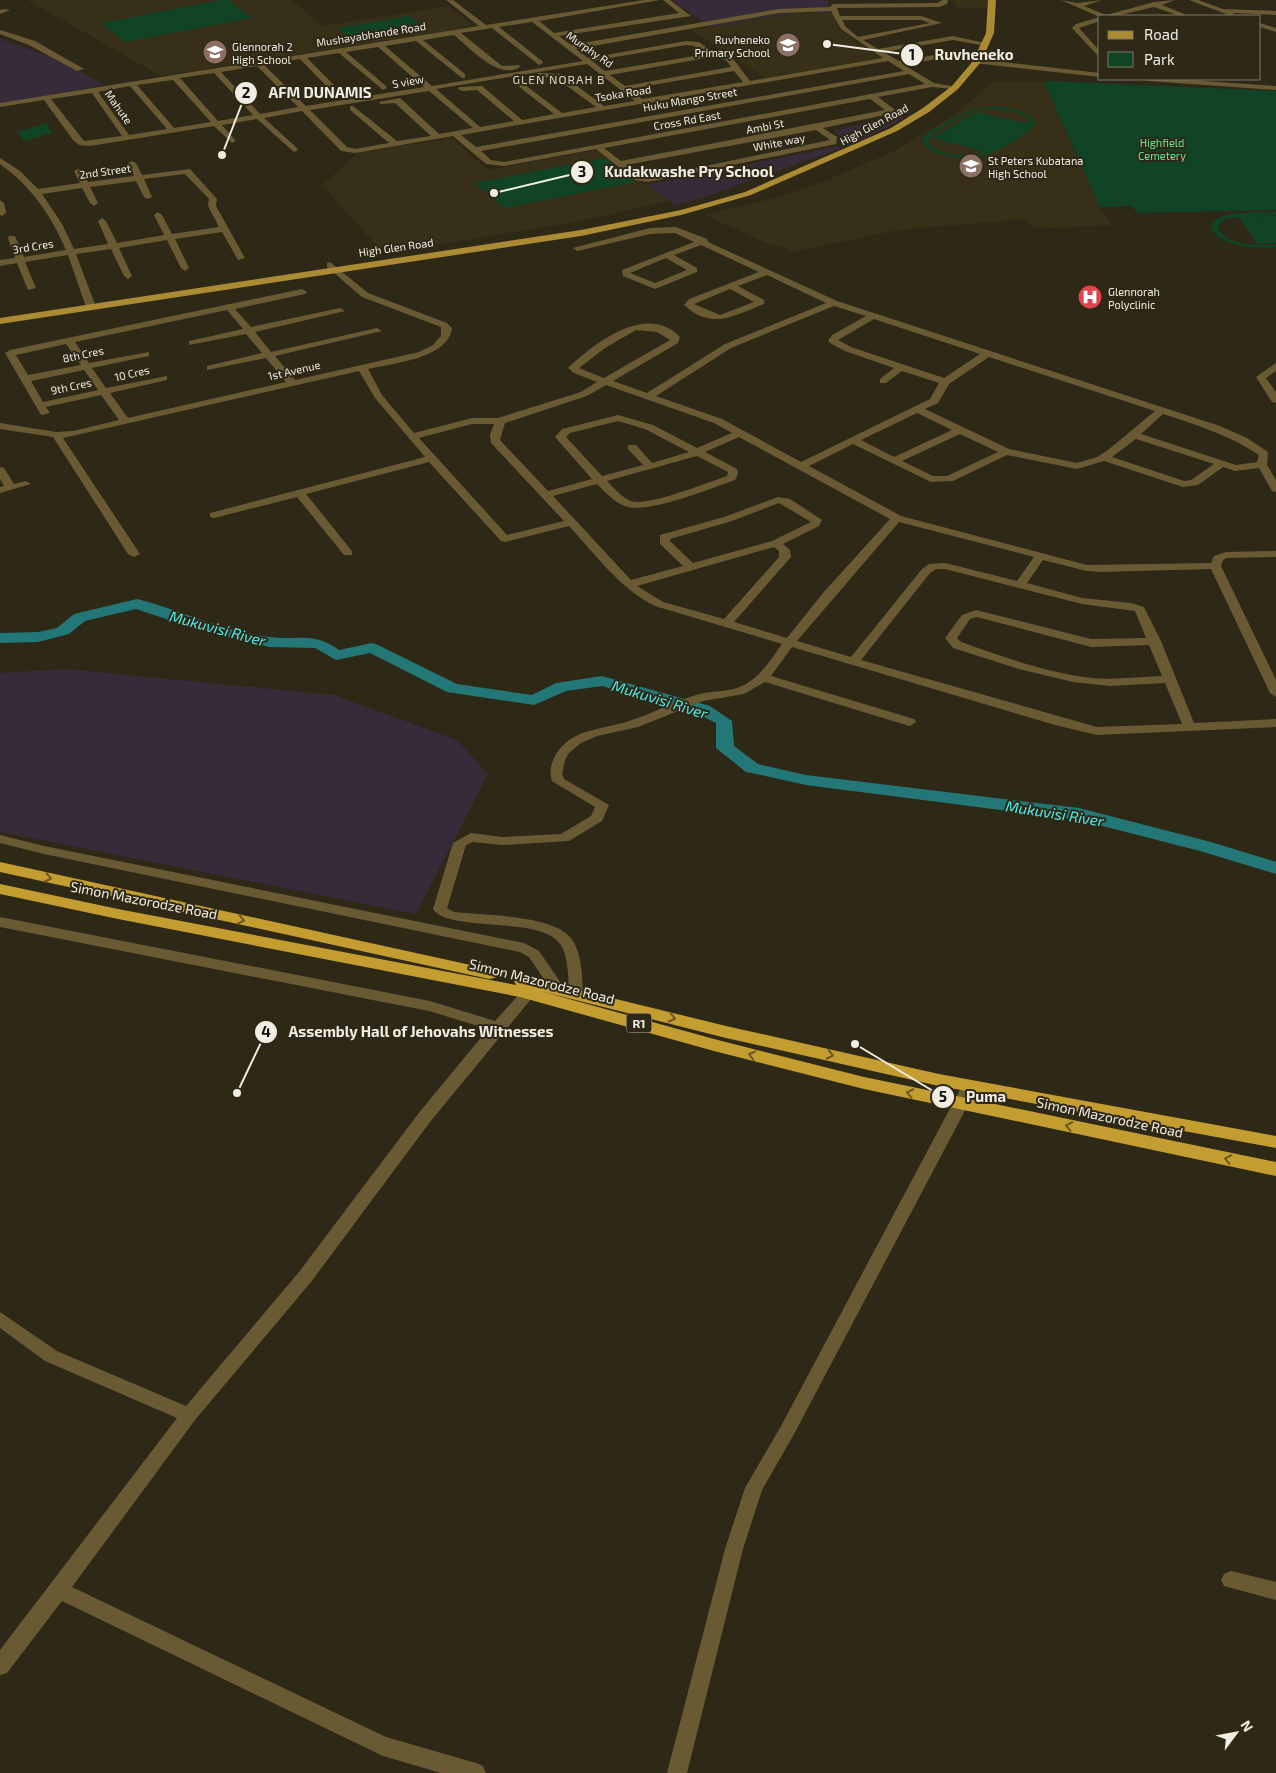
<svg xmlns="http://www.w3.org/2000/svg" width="1276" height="1773" font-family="'Exo 2',sans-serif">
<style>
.built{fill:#372f18}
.industrial{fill:#382b39}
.green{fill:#114325;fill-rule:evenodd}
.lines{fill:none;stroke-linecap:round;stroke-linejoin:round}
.river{fill:#237777;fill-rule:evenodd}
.minor{fill:#695a34;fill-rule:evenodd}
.major{fill:#aa8b34;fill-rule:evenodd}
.highway{fill:#c39d30;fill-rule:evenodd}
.oneway{stroke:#6a5721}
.labels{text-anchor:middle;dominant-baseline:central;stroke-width:4;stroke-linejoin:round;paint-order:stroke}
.far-street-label{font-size:11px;fill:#f1ede2;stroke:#2e2817}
.far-poi-label{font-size:11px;fill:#f1ede2;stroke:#2e2817;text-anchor:start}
.far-park-label{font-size:11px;fill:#68e696;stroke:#2e2817}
.far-neighbourhood-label{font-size:12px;letter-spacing:1px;fill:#dbd4bf;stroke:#2e2817}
.shield{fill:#2e2817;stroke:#b6b2a5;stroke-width:1}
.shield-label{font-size:12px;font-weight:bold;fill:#f1ede2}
.street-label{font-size:14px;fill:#f1ede2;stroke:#2e2817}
.water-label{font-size:15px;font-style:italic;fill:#51ecec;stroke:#2e2817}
.leader{fill:none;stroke:#f1ede2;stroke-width:2}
.callout-dot{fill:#f1ede2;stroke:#2e2817;stroke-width:2}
.mark-label{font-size:15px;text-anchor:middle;font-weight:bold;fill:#111}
.callout-label{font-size:15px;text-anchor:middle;font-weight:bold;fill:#f1ede2;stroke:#2e2817;stroke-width:4;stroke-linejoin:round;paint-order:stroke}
</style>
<rect width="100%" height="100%" fill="#2e2817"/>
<path class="built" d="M27,0h265l30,26 127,-20 23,18 -11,5 -300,47z
M953,0h35v8h-31z
M800,12l32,1 9,18 43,28 -117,20 -77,-49z
M993,81l51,1 56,125 12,18 -78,4 -7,-10 -129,11 -106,22 -13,-7 -6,1 -68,-31 74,-18 48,-17 65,-28 65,-39z
M452,138l36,32 108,-20 73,51 -99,22 -187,30 -61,-68 37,-33z"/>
<path class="industrial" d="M671,0h156l5,13 -32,-1 -89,15z
M0,39l57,20 48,26 -105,19z
M899,115l6,3 -52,26 -151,54 -27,7 -28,-20 196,-40 5,-3 -15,-11z
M66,669l268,26 123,45 31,34 -72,140 -416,-82v-159z"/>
<path class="green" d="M222,0h6l24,18 -127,24 -25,-19z
M410,16l16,14 -73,13 -16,-15z
M1049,81l227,10v119l-138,3 -7,-7 -31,1 -56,-125z
M1001,107l17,3 15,8 2,7c-10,11 -32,24 -46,29 -19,6 -55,6 -67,-12l1,-4 4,-4c25,-15 44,-29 74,-27zM995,109l20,3 13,6 1,6 -53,-12 -43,26 52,14c-16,5 -46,6 -57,-10 1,-8 37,-28 46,-31 7,-2 14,-2 21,-2z
M46,123l6,10 -28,8 -7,-9z
M604,158l32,24 -132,26 -29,-25z
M1276,212v3l-47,3 -7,3 -4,6c8,20 41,18 58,18v2c-19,1 -57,1 -65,-20 5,-18 49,-14 65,-15z
M1276,216v27l-18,1 -19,-27z"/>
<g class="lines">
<path class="river" d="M137,599c44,11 87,33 132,38 30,4 43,-6 70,13l33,-7 6,2 79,39 75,11 24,-12 46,-7 108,30 22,15 2,25 24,18 48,11 273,33 132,34 65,20v12l-76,-23 -121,-31 -273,-35 -54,-12 -6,-1 -30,-24v-25l-18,-9 -96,-28 -36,5 -32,14 -87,-13 -77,-39 -34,7 -21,-12 -46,-1 -82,-21 -51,-17 -51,12 -16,13 -31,8 -38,1v-10l38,-1 19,-4 17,-14z"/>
<path class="minor" d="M446,0h7l33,25 158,-25h16l-121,21 15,12 125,-20 -16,-13h7l21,16 -132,20 12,9 208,-36 51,-2 3,-3 105,-1 4,-3h6l-1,4 -8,3 -102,1 3,8h81l21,7 -79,17 15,9 75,-13 37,8 -4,2 -33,-6 -70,12 16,9 54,-9v4l-49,9 30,18 24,4 -4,2 -22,-2 -54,10 16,12v4l-71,15 14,9 -1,7 -188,38 -13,-2 -39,-31 -92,17 -18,-2 -33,-28 -98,17 -14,-2 -39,-40 -38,7 33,30 1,2 -4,2 -37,-33 -35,6 14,16 -4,2 -18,-17 -124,20 -11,-1 -6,-5 -29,-40 -44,7v-4l479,-77zM831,11l10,18 42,29 -133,23 -19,-25 -17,-3 -15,-11 -13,-1 -98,17 -12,-9 203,-36zM842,20h79l9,3 -72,14 -12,-10zM532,22l51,39 -151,25 -47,-40 31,-5 46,37h3v-4l-42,-34 31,-5c15,12 45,46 66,32l-1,-2 -17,1 -41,-33 31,-5 47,37 4,-2 -1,-2 -43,-34zM686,45l8,1 12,8 -101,17 -13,-10zM378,47l46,40 -118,19 -42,-41 36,-6 37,38 22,-4 -1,-2 -16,2 -35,-35 32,-5 44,37 4,-2 -1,-2 -40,-34zM712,57l14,3 5,7 -106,19 -15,-11zM888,61l16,10 -428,76 -15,-12 179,-31 4,2 3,-3zM587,64l48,37 -31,5 -43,-32 -20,-1h-3v4l18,1 40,29 -34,6 -46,-35 -4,2 1,2 41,32 -32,6 -40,-34 -23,1 -1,2 4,2 15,-1 37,31 -34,6 -44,-38zM257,66l41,41 -38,7 -39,-42zM734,71l9,11 -101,17 -13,-10zM214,73l39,42 -35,6 -38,-43zM909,74l16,10 -421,78 -13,-2 -10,-9zM173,80l38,42 -37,6 -37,-43zM130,86l37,43 -38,6 -31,-43zM429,91l44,37 -34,6 -39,-36 -21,4 1,2 15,-1 36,33 -34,5 -44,-35h-3v4l39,33 -34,6 -8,-2 -37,-37zM92,93l30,43 -38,5 -33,-42zM870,99l15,11 -264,51 -17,-13zM816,130l14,10 -182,38 -7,-2 -15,-11z
M1061,0l16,3 25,-3 -18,6 22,9 48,-13 21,-2 -13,5 27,11h-9l-26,-9 -38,9h-16v5l-21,7 21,23v7l-28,-30 4,-4 24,-7z
M1189,0h9l25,9 53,2v4l-42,-2 -3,3z
M5,9l5,1 -10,4v-4z
M1260,23l16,5v4l-16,-5z
M0,30l35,11 49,28 -7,2 -48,-26 -29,-11z
M977,59l123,14v4l-126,-14 -1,-2z
M1144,79h32l100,7v4l-128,-9z
M0,158l20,13 18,18 42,-6 -6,-12 4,-2h3l7,13 46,-6 -6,-13 4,-2 4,2 6,12 48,-6 27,30 -1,7 29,52 -7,2 -16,-28 -47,7 14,29 -4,3 -4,-3 -14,-28 -48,8 13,28 -4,3 -4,-3 -13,-27 -35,5 20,53 -2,2 -8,-2 -18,-52 -43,7 11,26 -8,2 -11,-27 -17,3v-6l15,-2 -7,-20 1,-2h6l9,21 42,-7c-15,-35 -35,-64 -66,-86zM185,174l24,25 -1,7 11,21 -47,7 -10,-19 -4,-3 -4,3 10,20 -47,8 -11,-22 -4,-3 -4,3 10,23 -34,5 -12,-25 -20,-30 40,-6 8,15 4,3 4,-3 -8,-16 46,-6 8,16 4,2 4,-2 -8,-18z
M0,200l4,3 2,10 -4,3 -2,-1z
M650,228l26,-1 31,12 1,3 129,59 383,125 27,12 21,14 -1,13 9,15v12l-4,-1 -13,-23 -24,3 -12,-4 -25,18 -15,2 -79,-26 -27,8 -70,-14 -54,26 -22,1 -78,-38 -44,22 92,50 186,49 124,-2 3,-7 12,-4 50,-1v6l-49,1 -4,2 -2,6 55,114v17l-6,-4 -59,-124 -110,3 -14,-1 -44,-11 -16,23 55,15 49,5 13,4 17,34 33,82 82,-4v8l-179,8 -42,-10 -263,-78 -21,29 143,43 2,3 -6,4 -4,-1 -141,-43 -21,12 -41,7 -65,26 -41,9 -16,7 -12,10 -4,7 -3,14 2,5 45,26 -7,16 -33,20 -66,4 -30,-3 -7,3 -19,63 7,4c28,3 97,3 116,25 12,14 12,39 13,56l-2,4h-10l-2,-4c-1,-14 0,-37 -9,-49 -20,-29 -112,-11 -127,-35l20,-66 18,-10 32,4 58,-3 30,-18 4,-9 -43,-26c-3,-9 -1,-17 3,-25 16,-29 50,-26 77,-36 21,-7 42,-18 64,-25 13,-4 28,-3 41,-7 22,-8 32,-26 45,-44l-127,-38c-36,-18 -59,-51 -86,-80l-64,16 -4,-1 -72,-79 -123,32 46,57v4h-8l-47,-58 -83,21 -4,-1v-4l215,-56 -50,-59 -16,-27 -296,67 77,116 -6,3 -6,-3 -75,-117 -53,-8v-6l56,9 17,-1 46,-11 -18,-25 -55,12 4,6 -9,2 -36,-62 5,-3 292,-61 5,3 -2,2 -70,15 16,18 89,-19 5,3 -90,21 16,20 106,-24 5,3 -107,25 20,24 124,-28 14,-7 8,-9v-9l-79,-30 -35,-30v-4l3,-1 38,31 79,30 5,5c-4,31 -59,35 -84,41l14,26 32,38 58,-15h26l83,-26 16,-10 -23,-9 -6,-5 2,-2c25,-23 77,-64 110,-29l-2,6 -65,38 34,12 78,-49 101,-41 -59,-28 -29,11 26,14v4c-29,11 -52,27 -80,1l5,-6 70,-27 -58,-27 -27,10 23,13v4l-42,17 -32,-13 -1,-6 72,-28 -19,-9 -25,1 -73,17 -4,-3zM666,258l21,12 -32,13 -25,-10zM730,289l24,13 -34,13 -26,-11zM834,306l32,10 -34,19 -4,6 2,2 15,8 49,17 -14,11v4h6l16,-12 37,12 -9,16 -129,63 -79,-43 -66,-23 75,-48zM227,310l16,19 -54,12v4l57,-11 16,19 -55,13v4l59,-12 20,24 -158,36 -18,-25 57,-13v-4l-61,12 -14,-20 57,-12v-4l-60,11 -14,-21zM874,319l106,35 -36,24 -93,-31 -13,-7zM636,330l21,2 13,8 -66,38 -25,-10 26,-20zM66,344l15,21 -53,10 -12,-20zM989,357l166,54 -47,39 -11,7 -20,6 -68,-14 -84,-40 13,-6 11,-19zM84,370l14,20 -55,12 -12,-21zM606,385l108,38 18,10 -35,15 -44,-23 -35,-10 -56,14 -7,8 37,42 -44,12 -48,-51 5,-17 82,-27zM917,413l35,17 -58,27 -33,-17zM1163,414c34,11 66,21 96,41l-2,7 -21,3 -95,-31zM618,421l27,8 44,23 -37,11 -16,-18h-8v4l15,16 -41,11 -36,-39 4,-4zM472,424h22l-4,11 1,8 73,78 -57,14 -88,-97zM960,434l38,18 -51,24h-14l-31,-15zM739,437l151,82 -67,74 -36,45 -53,-16 57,-65 -1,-7 -7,-6 36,-18 3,-6 -32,-21 -12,-2 -54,20 -64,18v9l23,22 -52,14 -78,-84 44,-12c8,8 17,18 28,22 21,9 87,-18 110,-26l3,-6 -1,-5 -32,-17zM1136,439l78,25 -23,16 -7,1 -72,-24zM697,456l31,16 -1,4c-18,6 -80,31 -96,25 -9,-3 -17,-13 -24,-20zM779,503l32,19 -39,19 -79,22 -23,-22v-2l62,-18zM899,522l135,35 -17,24 -72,-18 -16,1 -7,5 -71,88 -54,-16zM774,547l5,4v6l-55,62 -61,-17 -26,-16zM936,569h9l137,35 53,7 11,27 -55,1 -115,-29 -14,5 -17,23 8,10 66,21 54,13 37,4 55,-3 17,41 -85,3 -236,-67 69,-87zM977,617l114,30 58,-2 13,31c-23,1 -47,4 -70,2 -45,-5 -88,-21 -131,-36l-4,-4 13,-19z
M1276,363v8l-10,7 10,14v11l-4,-1 -16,-25z
M0,467l4,1 10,16 12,-3 5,3 -31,9v-6l4,-1 -4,-7z
M0,835l44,11 480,97 15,8 26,38 -2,4h-10l-24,-36 -9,-5 -476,-98 -44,-11z
M0,917l430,84 65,20 29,-32h10l2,4 -106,129 -119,160 -116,138 -123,167 314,150 90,26 7,3 3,7h-45l-58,-17 -321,-155 -55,72 -7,2v-25l177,-232 -132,-57 -45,-33v-16l57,39 129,55 113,-134 119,-158 70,-85 -59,-18 -429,-84z
M970,1080l5,2 3,4 -185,350 -31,54 -19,59 -56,224h-20l58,-224 20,-61 36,-62 181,-340 3,-4z
M1231,1571l45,11v18l-52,-14 -3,-6 3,-6z"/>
<path class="major" d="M988,0h8l-2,33 -13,29 -23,27 -29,23 -32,19 -146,64 -70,20 -100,21 -581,88v-6l581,-88 100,-20 64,-18 146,-64 32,-20 29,-22 21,-25 13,-28z"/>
<path class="highway" d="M0,862l489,107 6,1 2,4 -2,4 -6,1 -489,-107z
M0,884l118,25 398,76 -2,-4 2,-4 6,-1 204,50 213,48 337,62v12l-337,-62 -213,-48 -186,-47 174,48 150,38 412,85v14l-412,-87 -150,-38 -194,-54 -402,-78 -118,-25z"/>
</g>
<defs><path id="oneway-chevron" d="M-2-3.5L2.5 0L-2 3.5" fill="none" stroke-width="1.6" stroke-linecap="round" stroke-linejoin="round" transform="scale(1.25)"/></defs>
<g class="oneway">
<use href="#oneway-chevron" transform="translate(48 878) rotate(12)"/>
<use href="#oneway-chevron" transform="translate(241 920) rotate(12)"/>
<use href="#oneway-chevron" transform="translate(672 1018) rotate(14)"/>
<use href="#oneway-chevron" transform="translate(752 1055) rotate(-166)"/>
<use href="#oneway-chevron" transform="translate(830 1055) rotate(13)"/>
<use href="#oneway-chevron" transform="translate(910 1093) rotate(-168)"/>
<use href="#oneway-chevron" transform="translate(1069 1126) rotate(-168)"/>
<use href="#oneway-chevron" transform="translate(1228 1159) rotate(-168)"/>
</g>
<defs>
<symbol id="school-disc" viewBox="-11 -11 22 22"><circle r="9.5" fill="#8d6e63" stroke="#2e2817"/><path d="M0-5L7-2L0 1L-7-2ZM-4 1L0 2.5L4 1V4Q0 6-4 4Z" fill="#fff"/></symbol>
<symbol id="hospital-disc" viewBox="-11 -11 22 22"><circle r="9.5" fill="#e0444e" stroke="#2e2817"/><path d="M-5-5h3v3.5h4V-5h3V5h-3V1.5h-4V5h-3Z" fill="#fff"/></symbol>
</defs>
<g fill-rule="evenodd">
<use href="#school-disc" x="774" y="31" width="28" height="28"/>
<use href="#school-disc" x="201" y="38" width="28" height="28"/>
<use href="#school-disc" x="957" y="152" width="28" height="28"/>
<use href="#hospital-disc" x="1076" y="283" width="28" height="28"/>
</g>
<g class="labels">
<g class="far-street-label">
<text transform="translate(371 34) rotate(-9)">Mushayabhande Road</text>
<text transform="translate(590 49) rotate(35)">Murphy Rd</text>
<text transform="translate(408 81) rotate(-10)">S view</text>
<text transform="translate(623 93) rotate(-9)">Tsoka Road</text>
<text transform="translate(690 99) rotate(-10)">Huku Mango Street</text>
<text transform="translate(119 107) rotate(55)">Mahute</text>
<text transform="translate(687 120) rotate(-10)">Cross Rd East</text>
<text transform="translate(874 124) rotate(-28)">High Glen Road</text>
<text transform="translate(765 126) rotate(-11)">Ambi St</text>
<text transform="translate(779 142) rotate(-11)">White way</text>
<text transform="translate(105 171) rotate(-8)">2nd Street</text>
<text transform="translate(33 246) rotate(-9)">3rd Cres</text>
<text transform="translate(396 247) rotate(-8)">High Glen Road</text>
<text transform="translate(83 354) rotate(-12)">8th Cres</text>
<text transform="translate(294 370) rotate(-13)">1st Avenue</text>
<text transform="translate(132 373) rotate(-13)">10 Cres</text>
<text transform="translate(71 386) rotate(-12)">9th Cres</text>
</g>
<g class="far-poi-label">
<text x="770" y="39" text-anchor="end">Ruvheneko<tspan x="770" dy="13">Primary School</tspan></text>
<text x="232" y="46">Glennorah 2<tspan x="232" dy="13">High School</tspan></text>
<text x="988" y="160">St Peters Kubatana<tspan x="988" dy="13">High School</tspan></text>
<text x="1108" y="291">Glennorah<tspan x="1108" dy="13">Polyclinic</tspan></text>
</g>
<g class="far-park-label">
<text x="1162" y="142">Highfield<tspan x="1162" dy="13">Cemetery</tspan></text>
</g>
<g class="far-neighbourhood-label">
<text x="559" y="79">GLEN NORAH B</text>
</g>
<rect class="shield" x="626.5" y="1013.5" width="25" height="19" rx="4"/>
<g class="shield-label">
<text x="639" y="1023">R1</text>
</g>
<g class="street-label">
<text transform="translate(144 900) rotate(11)">Simon Mazorodze Road</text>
<text transform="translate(542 981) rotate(14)">Simon Mazorodze Road</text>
<text transform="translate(1110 1117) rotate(12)">Simon Mazorodze Road</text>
</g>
<g class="water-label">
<text transform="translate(218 628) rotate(15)">Mukuvisi River</text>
<text transform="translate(660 699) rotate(17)">Mukuvisi River</text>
<text transform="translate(1055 813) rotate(9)">Mukuvisi River</text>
</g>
</g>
<path class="leader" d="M827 44L912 55M222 155L246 93M494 193L582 172M237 1093L266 1032M855 1044L943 1097"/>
<g class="callout-dot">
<circle cx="827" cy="44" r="5"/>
<circle cx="222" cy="155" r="5"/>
<circle cx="494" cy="193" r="5"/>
<circle cx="237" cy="1093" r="5"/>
<circle cx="855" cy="1044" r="5"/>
<circle cx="912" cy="55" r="12"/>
<circle cx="246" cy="93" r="12"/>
<circle cx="582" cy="172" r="12"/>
<circle cx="266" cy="1032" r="12"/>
<circle cx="943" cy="1097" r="12"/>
</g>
<g class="mark-label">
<text x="912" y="60">1</text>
<text x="246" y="98">2</text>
<text x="582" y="177">3</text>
<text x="266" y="1037">4</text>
<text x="943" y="1102">5</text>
</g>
<g class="callout-label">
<text x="974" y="60">Ruvheneko</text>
<text x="320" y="98">AFM DUNAMIS</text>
<text x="689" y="177">Kudakwashe Pry School</text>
<text x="421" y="1037">Assembly Hall of Jehovahs Witnesses</text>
<text x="986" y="1102">Puma</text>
</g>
<rect x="1098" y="15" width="162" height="65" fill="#2e2817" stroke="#7c7768"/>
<rect x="1108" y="31" width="25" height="8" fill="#aa8b34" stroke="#7c7768"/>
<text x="1144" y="40" font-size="15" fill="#f1ede2">Road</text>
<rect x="1108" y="52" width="25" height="15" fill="#114325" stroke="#7c7768"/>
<text x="1144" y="65" font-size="15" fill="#f1ede2">Park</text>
<g transform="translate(1236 1733) rotate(58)" stroke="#2e2817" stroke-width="4" paint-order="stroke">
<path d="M0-4L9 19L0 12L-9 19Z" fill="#f1ede2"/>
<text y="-8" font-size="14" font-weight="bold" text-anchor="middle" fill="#f1ede2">N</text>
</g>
</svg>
